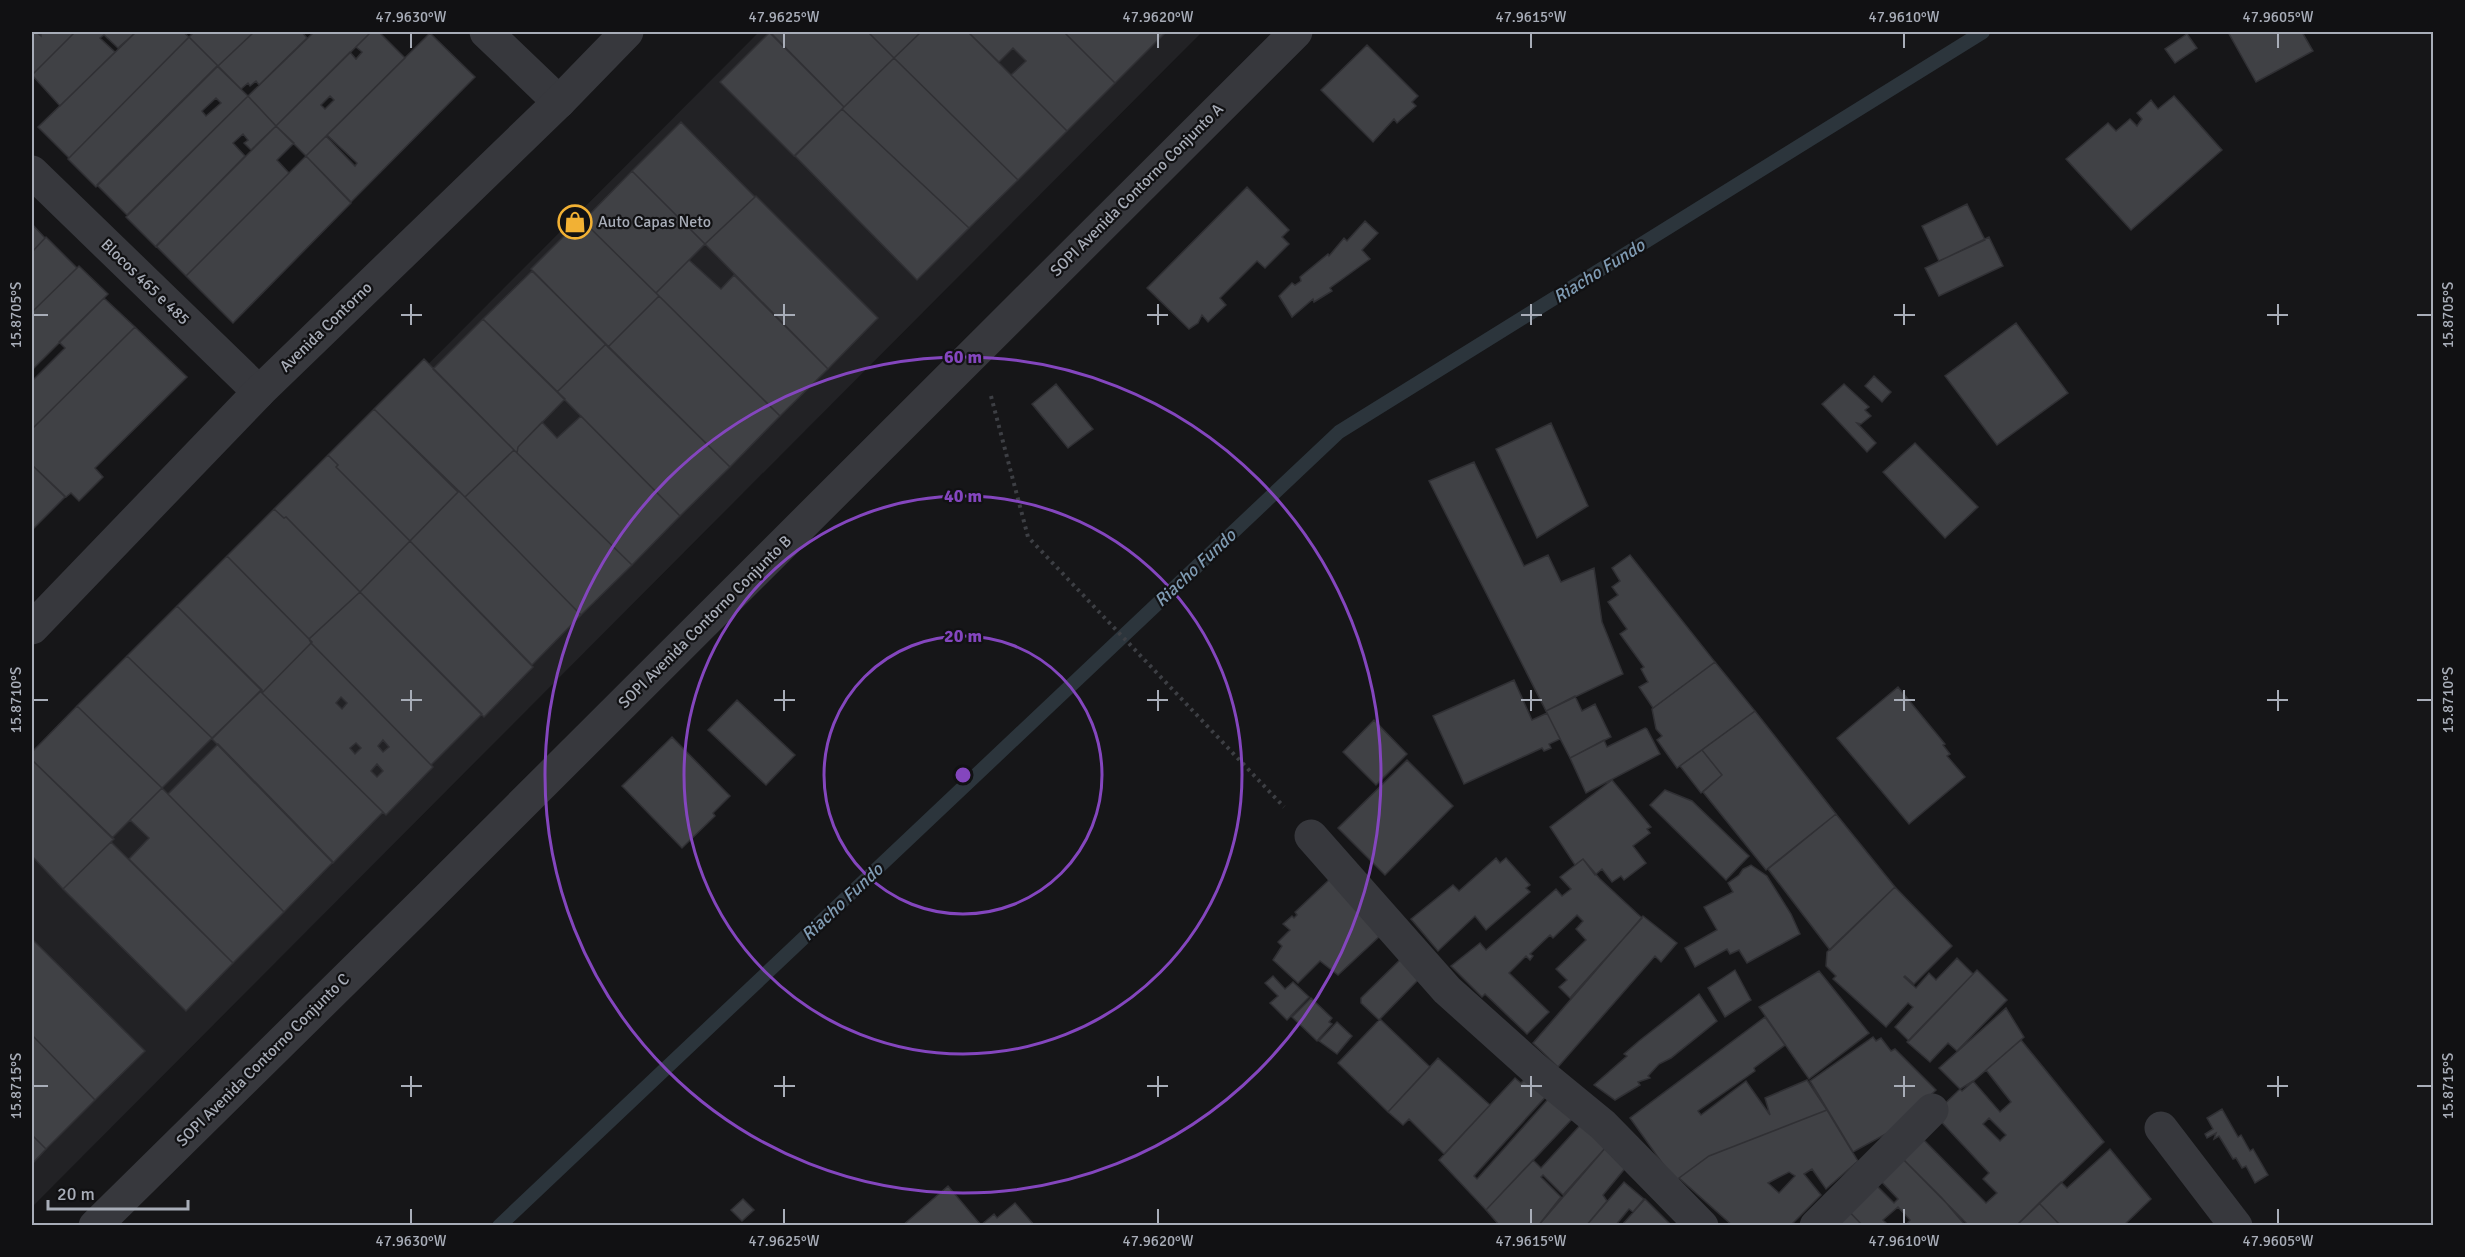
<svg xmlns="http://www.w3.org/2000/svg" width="2465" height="1257" font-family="Signika,sans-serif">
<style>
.built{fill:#222225}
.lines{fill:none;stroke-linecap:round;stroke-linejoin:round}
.stream{stroke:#2c353c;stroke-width:14}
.building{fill:#404145;stroke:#303034;stroke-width:1.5;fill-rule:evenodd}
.path{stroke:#3d3f44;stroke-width:4;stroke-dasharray:3 4.5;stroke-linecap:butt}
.minor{stroke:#37383d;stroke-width:33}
.tertiary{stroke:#37383d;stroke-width:33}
.ticks{fill:none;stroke:#a8adb8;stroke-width:2}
.ring{fill:none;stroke:#8446be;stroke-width:3}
.labels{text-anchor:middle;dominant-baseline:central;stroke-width:4.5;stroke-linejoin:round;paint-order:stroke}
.street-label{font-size:16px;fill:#a8adb8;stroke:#111113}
.poi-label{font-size:16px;fill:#a8adb8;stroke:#111113;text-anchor:start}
.water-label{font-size:18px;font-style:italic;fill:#7f9bb3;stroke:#111113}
.centre{fill:#8446be;stroke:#111113;stroke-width:3}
.ring-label{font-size:18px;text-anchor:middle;font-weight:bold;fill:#8446be;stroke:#111113;stroke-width:4.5;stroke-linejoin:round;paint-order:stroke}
.neatline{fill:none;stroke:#a8adb8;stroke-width:2}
.ticks-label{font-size:15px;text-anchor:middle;fill:#a8adb8}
</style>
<rect width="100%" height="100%" fill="#161618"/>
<path class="built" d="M759,32h443l-1170,1175v-445z"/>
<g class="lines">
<path class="stream" d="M499,1226l840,-794 644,-400"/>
</g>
<path class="building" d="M32,32h4l5,4v-4h34l-43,43z
M75,32h61l-18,16 -14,-13 -4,3 15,14 -55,54 -28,-31z
M136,32h47l6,5 -120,121 -31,-31z
M194,32h60l-36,34 -29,-29z
M254,32h48l5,6 -48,47 -3,-4 -6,5 -2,-3 -7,6 -23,-23z
M314,32h57l-95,94 -28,-30z
M371,32h8l26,26 -99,98 -30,-30 74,-74 6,7 6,-7 -6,-5zM330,96l4,4 -9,9 -4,-4z
M769,32h99l26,26 -50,49z
M770,32l74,75 -50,49 -74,-74z
M868,32h53l-27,26z
M921,32h47l99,99 -49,49 -124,-122z
M968,32h96l51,51 -48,48 -56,-56 15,-14 -13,-13 -14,14z
M1064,32h100l1,1 -50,50z
M2228,32h74l11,19 -57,31z
M430,33l45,44 -124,125 -45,-46 20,-20 29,30 2,-3 -30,-28z
M2187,34l10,14 -22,15 -10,-14z
M189,37l29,29 -122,121 -28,-28z
M1367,45l51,51 -6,6 4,4 -19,17 -3,-4 -21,23 -52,-52z
M894,58l124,122 -49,48 -127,-119z
M217,66l31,30 -121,119 -30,-30zM216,98l5,5 -15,13 -4,-5z
M248,96l28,30 -25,24 -7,-7 4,-3 -5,-6 -10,9 12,13 -89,91 -30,-30z
M2174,96l48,54 -91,80 -65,-71 42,-36 8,8 14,-12 7,7 5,-7 -5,-6 14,-13 7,9z
M842,109l127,119 -52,52 -122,-124z
M681,122l74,75 -50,47 -73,-73z
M276,126l18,17 -17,17 12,13 -103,103 -30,-30z
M306,156l45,47 -118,120 -47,-47z
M632,171l73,73 -49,49 -73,-72z
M1247,187l42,43 -7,7 7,7 -24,24 -8,-7 -37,37 6,7 -18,17 -6,-7 -4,8 -9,6 -42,-41z
M756,196l122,122 -50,51 -123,-125z
M1967,204l18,36 -46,21 -17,-35z
M581,219l78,77 -51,51 -77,-78z
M1365,221l13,12 -16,17 8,9 -40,29 2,3 -18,11 -1,-3 -21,18 -13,-21 13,-13 3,2 6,-4 -1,-4 28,-23 1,2 15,-18 3,3z
M32,224l13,14 -13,14z
M46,237l31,31 -45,44v-60z
M1989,237l14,29 -64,30 -14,-28z
M689,260l32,29 13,-14 94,94 -48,47 -124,-123z
M79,266l29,28 -76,76v-58z
M532,271l74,73 -49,48 -74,-73z
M659,296l121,120 -50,51 -122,-120z
M104,298l31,29 -103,102v-48l33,-33 -6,-6z
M483,319l82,80 -47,48 -1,6 -84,-84z
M2016,323l52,70 -71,52 -52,-69z
M135,327l52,50 -92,91 8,9 -24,24 -8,-8 -5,4 -34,-32v-36z
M606,344l124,123 -50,49 -123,-124z
M424,359l90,91 -49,47 -91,-88z
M1874,376l17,16 -9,10 -17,-16z
M1056,384l37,45 -25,19 -36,-44z
M1844,384l25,23 -4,3 6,6 -10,8 -4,-1 19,20 -9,9 -45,-48z
M374,409l84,83 -48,49 -74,-74 2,-2 -10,-10z
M581,416l99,100 -48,49 -115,-112 1,-6 24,-25 15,16z
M1551,423l37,83 -51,32 -41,-89z
M1915,443l63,64 -33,31 -62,-66z
M514,450l118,115 -51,50 -116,-118z
M328,455l10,10 -2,2 74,74 -50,51 -74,-75 -2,1 -10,-9z
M1474,462l50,104 24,-11 13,27 33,-14 8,54 21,52 -77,37 -117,-230z
M32,465l33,32 -33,33z
M459,491l122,124 -49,50 -122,-124z
M274,509l10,9 2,-1 74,75 -51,47 -82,-83z
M410,541l123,126 -49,50 -124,-125z
M1630,555l85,107 -62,46 -14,-21 9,-5 -7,-13 3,-2 -24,-33 7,-5 -19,-27 10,-7 -6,-8 8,-6 -8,-13z
M227,556l85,86 -49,50 -86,-86z
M360,592l122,122 -51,51 -120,-122 -2,-4z
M177,606l85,84 -50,48 -85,-82z
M311,643l122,124 -47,48 -126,-124 3,1zM341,697l6,6 -5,6 -6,-6zM383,740l6,7 -6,5 -5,-6zM356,743l5,5 -6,6 -5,-6zM377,764l6,7 -6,6 -6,-6z
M127,656l85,82 -50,50 -85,-82z
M1715,662l40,49 -78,57 -20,-28 5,-4 -6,-7 -4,-20z
M1514,680l18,40 15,-7 13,26 -11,5 2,4 -7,3 -2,-3 -78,36 -31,-68z
M1898,687l47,57 -2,1 7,9 -3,2 18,21 -56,47 -72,-86z
M260,691l123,121 -50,51 -121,-124z
M1575,696l7,15 13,-7 16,33 -41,21 -24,-47z
M737,700l58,55 -29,30 -58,-55z
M77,706l85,82 -50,50 -80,-78v-8z
M1755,711l81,103 -70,56 -63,-78 19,-17 -20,-25z
M1374,720l33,34 -31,31 -33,-33z
M1645,728l2,1 13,25 -74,39 -16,-35 34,-18 3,7z
M672,737l58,59 -17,17 2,3 -33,32 -60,-62z
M218,744l115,118 -49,50 -116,-118z
M1702,750l20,25 -21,18 -21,-27z
M32,760l82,79 -51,50 -31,-33z
M1407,760l46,46 -68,69 -47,-47z
M1612,780l39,47 -4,2 3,4 -17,13 13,17 -22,17 -3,-4 -9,6 -10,-13 -7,6 -12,-16 -8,6 -25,-38z
M162,788l122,124 -51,51 -104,-104 20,-21 -19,-18z
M1665,790l27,11 57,55 -23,24 -76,-75z
M1836,814l59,73 -65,63 -62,-81z
M111,842l122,121 -47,48 -123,-122z
M1496,858l4,5 6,-5 24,27 -4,3 4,4 -44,38 -11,-14 -37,35 -27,-32 42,-34 6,6z
M1583,859l17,20 42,39 -72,80 -11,-11 8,-7 -11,-11 30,-29 -10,-11 7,-8 -6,-6 -24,23 -3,-3 -20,19 3,2 -3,4 -4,-4 -17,17 40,39 -22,22 -42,-40 -3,3 -31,-31 29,-23 6,7 70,-61 6,7 9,-7 -11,-12z
M1751,865l16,11 24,38 9,20 -53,29 -8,-13 -9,4 -3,-5 -32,18 -10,-19 32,-18 -13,-23 29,-15 -5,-9 11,-8 4,-6z
M1331,878l50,57 -43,40 -18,-14 -22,22 -25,-23 9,-14 -4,-4 12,-12 -7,-6 9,-8 2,2 3,-3 -2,-3z
M1895,887l57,59 -38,38 -9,-8 -1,1 12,11 13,-15 7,7 21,-22 16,16 -64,67 -14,-14 18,-20 -5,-4 -22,24 -53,-48 3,-3 -10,-10 1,-14z
M1643,916l34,27 -16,19 -6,-6 -97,111 -25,-24z
M32,939l113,112 -50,49 -63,-65z
M1403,957l16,22 -40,41 -18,-17v-5z
M1735,970l16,30 -26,17 -17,-29z
M1977,970l30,30 -50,51 -9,-8 -18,19 -23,-20z
M1819,971l50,62 -60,46 -50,-72z
M1273,976l12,13 8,-7 16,15 -22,23 -17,-17 8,-7 -13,-13z
M1699,994l18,27 -46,37 -12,6 -11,12 2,2 -12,4 2,3 -25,15 -21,-15 33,-29 -3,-2 15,-13z
M1311,998l21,20 -3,4 3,2 -15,17 -25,-24z
M2006,1008l18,29 -62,54 -23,-23z
M1765,1017l20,28 -31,23 1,3 -57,40 3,4 45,-34 24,34 -5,-17 42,-18 20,30 -118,46 -34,25 -45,-63z
M1380,1019l50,48 -42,45 -50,-49z
M1337,1022l15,14 -15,18 -18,-13z
M32,1035l63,65 -49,49 -14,-14z
M1873,1037l3,4 5,-3 10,13 4,-2 41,41 -41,39 -42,23 -43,-71z
M2021,1040l83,102 -88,84h-47l-71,-72 21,-19 67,68 11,-10 -14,-14 6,-6 -55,-59 26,-25 13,-8 27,31 11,-10 -25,-32zM1989,1118l17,17 -6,6 -17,-17z
M1438,1058l52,47 -46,49 -35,-35 -6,6 -15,-13z
M1530,1074l20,18 -76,84 3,3 73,-82 23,21 -87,92 -47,-50 76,-82 6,5z
M2222,1109l16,28 3,-2 9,16 3,-2 15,26 -13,8 -9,-17 -4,2 -6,-10 -3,1 -14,-23 -5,3 2,-6 -9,5 -2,-4 8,-5 -6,-11z
M1827,1110l31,51 -32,28 -14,-20 -8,5 17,21 -31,31h-57l-54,-48 30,-22zM1789,1172l6,4 -16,17 -11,-10z
M1583,1122l24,24 -44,49 -20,-20 -2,2 20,20 -23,29h-38l-14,-16 47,-50 8,8z
M32,1135l14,14 -14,15z
M1607,1146l20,20 -24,29 4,6 -21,25h-48z
M2110,1149l41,50 -28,27h-62l-22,-23 22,-21 6,6z
M1898,1154l44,44 24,28h-61l5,-6 -12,-13 -15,13 6,6h-26l-20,-21 31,-22 20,20 4,-4 -23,-24z
M1624,1182l20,17 -11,13 -4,-3 -14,17h-29z
M948,1186l33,39 13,-11 3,4 18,-15 20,23h-133z
M743,1199l11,11 -12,11 -11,-11z
M1645,1199l27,27h-51z
M2039,1203l22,23h-45z
M1843,1205l20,21h-42z"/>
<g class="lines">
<path class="path" d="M991,396l37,141 256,270"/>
<path class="minor" d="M486,32l73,70
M32,172l227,220
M1311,836l136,154 89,80 67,55 99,101
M2161,1128l75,98
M95,1226l336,-331 865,-863
M1816,1226l116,-116"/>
<path class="tertiary" d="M32,628l227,-236 300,-290 68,-70"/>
</g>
<path class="ticks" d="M411,33v15M784,33v15M1158,33v15M1531,33v15M1904,33v15M2278,33v15M411,304v21M784,304v21M1158,304v21M1531,304v21M1904,304v21M2278,304v21M33,315h15M401,315h21M774,315h21M1147,315h21M1521,315h21M1894,315h21M2267,315h21M2417,315h15M411,690v21M784,690v21M1158,690v21M1531,690v21M1904,690v21M2278,690v21M33,700h15M401,700h21M774,700h21M1147,700h21M1521,700h21M1894,700h21M2267,700h21M2417,700h15M411,1076v21M784,1076v21M1158,1076v21M1531,1076v21M1904,1076v21M2278,1076v21M33,1086h15M401,1086h21M774,1086h21M1147,1086h21M1521,1086h21M1894,1086h21M2267,1086h21M2417,1086h15M411,1209v15M784,1209v15M1158,1209v15M1531,1209v15M1904,1209v15M2278,1209v15"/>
<g class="ring">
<circle cx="963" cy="775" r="139"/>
<circle cx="963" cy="775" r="279"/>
<circle cx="963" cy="775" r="418"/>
</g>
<defs>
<symbol id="shop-ring" viewBox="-11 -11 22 22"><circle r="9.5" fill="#111113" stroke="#f2b134" stroke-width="1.5"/><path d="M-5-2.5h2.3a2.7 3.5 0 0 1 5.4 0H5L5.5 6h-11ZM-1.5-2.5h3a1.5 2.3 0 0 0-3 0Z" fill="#f2b134"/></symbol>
</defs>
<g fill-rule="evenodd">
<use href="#shop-ring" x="556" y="203" width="38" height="38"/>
</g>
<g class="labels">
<g class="street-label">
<text transform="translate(1137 190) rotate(-45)">SOPI Avenida Contorno Conjunto A</text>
<text transform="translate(145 282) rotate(44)">Blocos 465 e 485</text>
<text transform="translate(326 327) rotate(-44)">Avenida Contorno</text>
<text transform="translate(705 622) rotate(-45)">SOPI Avenida Contorno Conjunto B</text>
<text transform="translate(263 1060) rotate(-45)">SOPI Avenida Contorno Conjunto C</text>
</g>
<g class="poi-label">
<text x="598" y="222">Auto Capas Neto</text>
</g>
<g class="water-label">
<text transform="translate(1599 271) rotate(-32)">Riacho Fundo</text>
<text transform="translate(1195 568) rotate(-43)">Riacho Fundo</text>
<text transform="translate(842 902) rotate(-43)">Riacho Fundo</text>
</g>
</g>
<circle cx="963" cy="775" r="9" class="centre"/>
<g class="ring-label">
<text x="963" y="363">60 m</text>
<text x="963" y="502">40 m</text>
<text x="963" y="642">20 m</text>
</g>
<rect width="2465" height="1257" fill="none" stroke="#111113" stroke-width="66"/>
<path d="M48 1200v9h140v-9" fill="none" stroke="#a8adb8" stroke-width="3"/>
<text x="57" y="1200" font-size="18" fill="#a8adb8" stroke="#111113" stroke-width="4.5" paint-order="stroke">20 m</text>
<rect x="33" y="33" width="2399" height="1191" class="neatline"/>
<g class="ticks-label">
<text x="411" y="22">47.9630°W</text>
<text x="784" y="22">47.9625°W</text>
<text x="1158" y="22">47.9620°W</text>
<text x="1531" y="22">47.9615°W</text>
<text x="1904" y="22">47.9610°W</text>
<text x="2278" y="22">47.9605°W</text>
<text transform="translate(16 315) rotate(-90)" y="5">15.8705°S</text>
<text transform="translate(2448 315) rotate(-90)" y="5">15.8705°S</text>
<text transform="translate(16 700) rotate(-90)" y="5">15.8710°S</text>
<text transform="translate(2448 700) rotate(-90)" y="5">15.8710°S</text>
<text transform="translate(16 1086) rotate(-90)" y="5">15.8715°S</text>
<text transform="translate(2448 1086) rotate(-90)" y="5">15.8715°S</text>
<text x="411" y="1246">47.9630°W</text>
<text x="784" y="1246">47.9625°W</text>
<text x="1158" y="1246">47.9620°W</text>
<text x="1531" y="1246">47.9615°W</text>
<text x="1904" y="1246">47.9610°W</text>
<text x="2278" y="1246">47.9605°W</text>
</g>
</svg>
